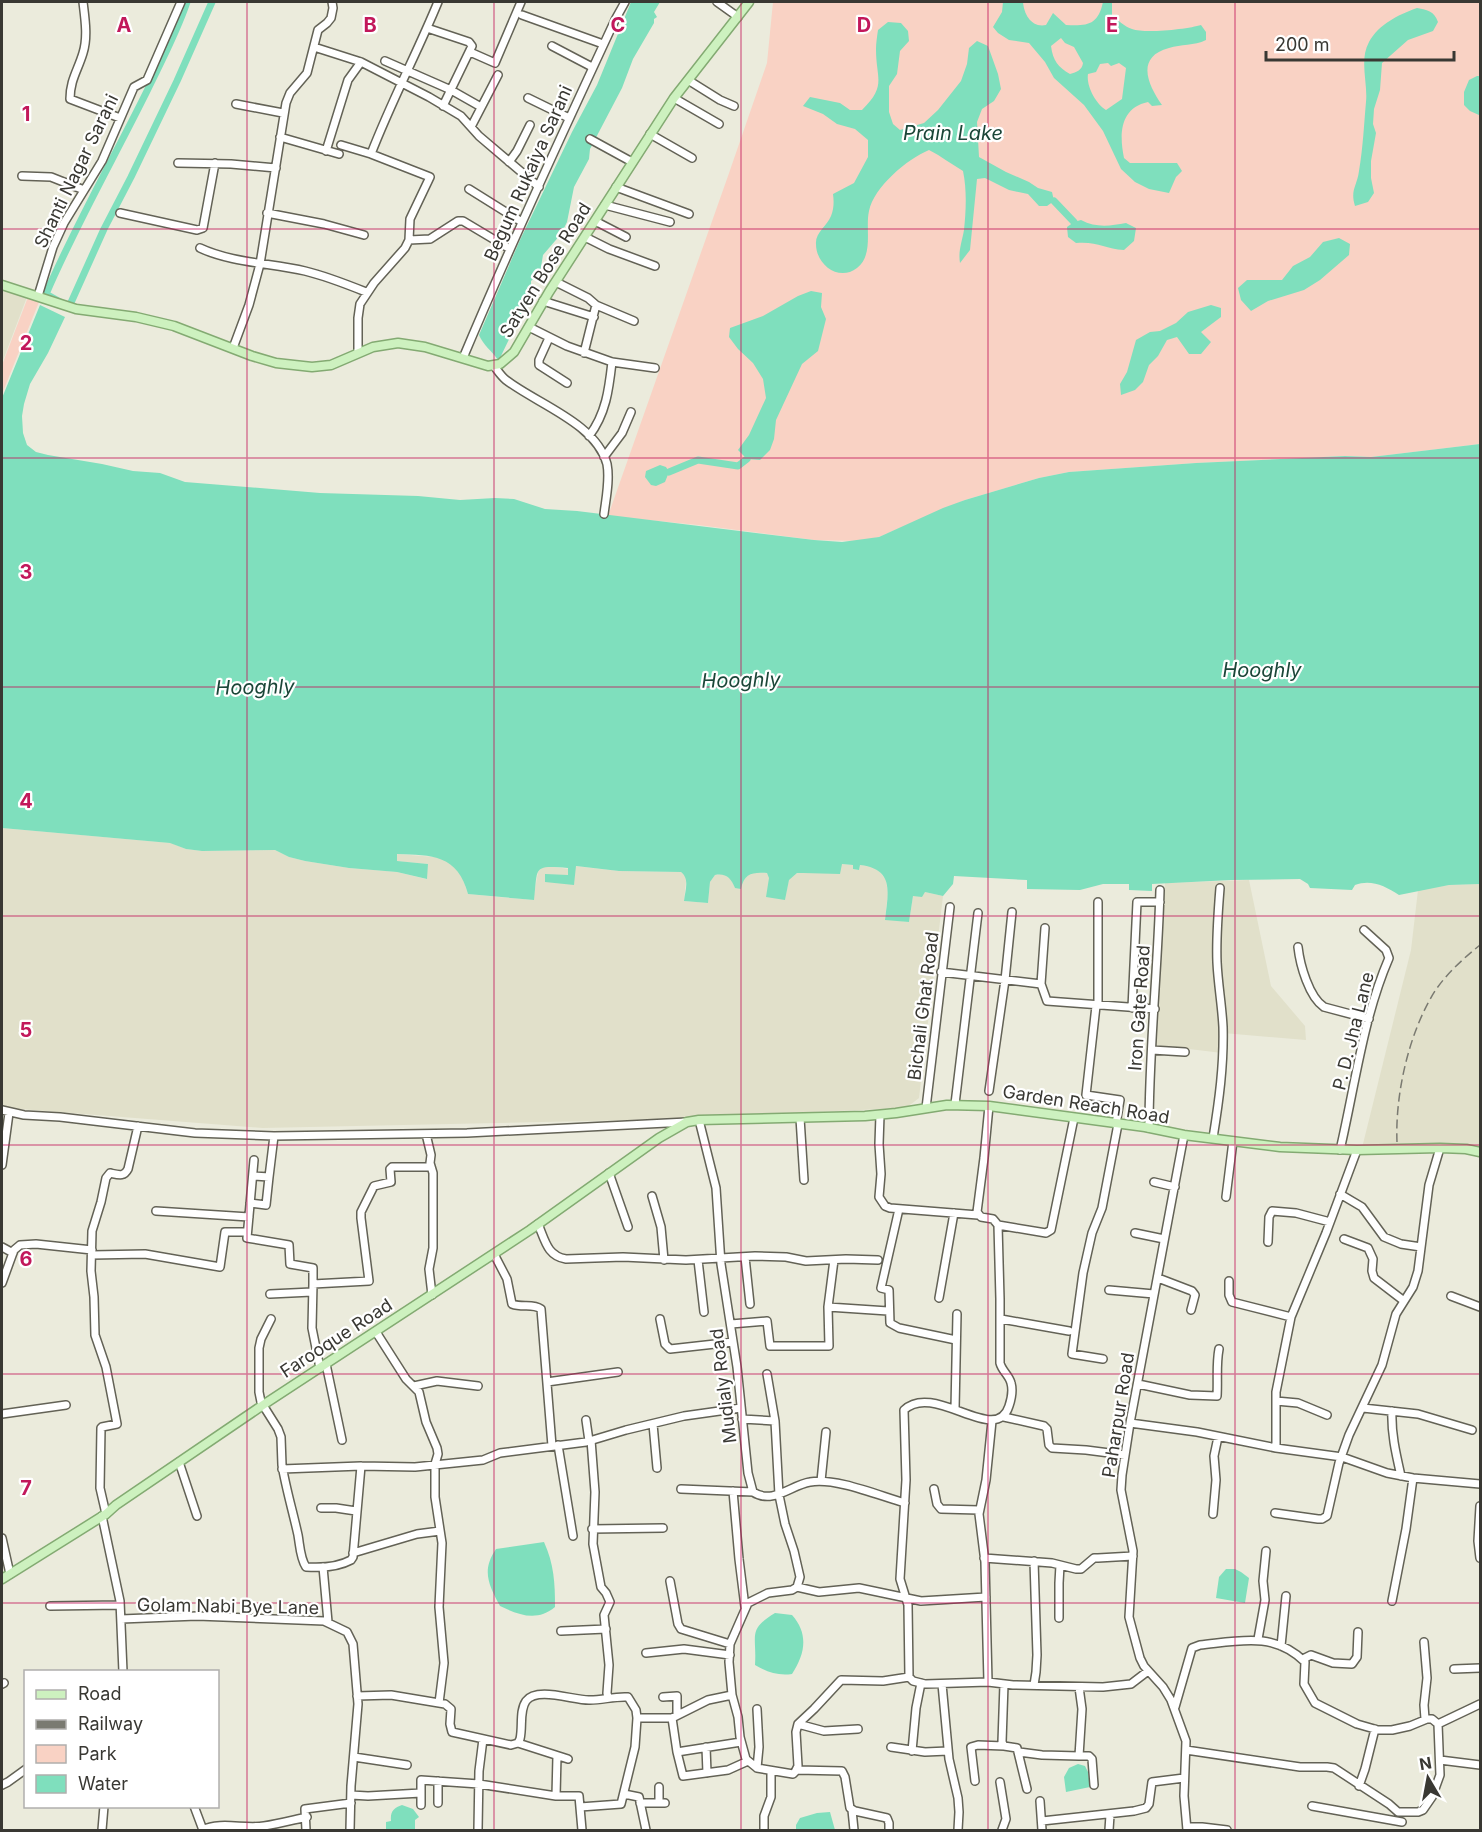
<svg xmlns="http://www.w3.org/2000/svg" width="1482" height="1832" font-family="Inter,sans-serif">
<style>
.built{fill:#e1e0ca}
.green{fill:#f9d2c4}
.water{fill:#7fdfbd;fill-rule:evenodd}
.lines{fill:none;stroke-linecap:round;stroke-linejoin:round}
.canal{stroke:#7fdfbd;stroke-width:7}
.minor-casing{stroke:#636256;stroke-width:10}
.major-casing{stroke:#83aa72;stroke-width:11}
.minor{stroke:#fff;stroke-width:7}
.major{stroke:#cdf1bf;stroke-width:8}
.rail{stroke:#7a7a71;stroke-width:1.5;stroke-dasharray:9 4.5;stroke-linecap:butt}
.grid{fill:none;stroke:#c2185b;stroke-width:1.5;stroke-opacity:0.55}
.labels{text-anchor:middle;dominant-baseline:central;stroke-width:4.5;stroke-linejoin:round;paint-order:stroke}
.street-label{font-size:18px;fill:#393833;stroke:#fff}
.water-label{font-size:20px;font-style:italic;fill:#1b4638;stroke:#fff}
.grid-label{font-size:20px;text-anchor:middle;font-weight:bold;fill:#c2185b;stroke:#fff;stroke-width:4.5;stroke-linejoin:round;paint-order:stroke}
</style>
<rect width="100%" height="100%" fill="#ebebdc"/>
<path class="built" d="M2,291l25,6 -25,66z
M2,828l169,15 15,6 16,2 73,-1 14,7 16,4 44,7 48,4 29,7 2,-15 -32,-3 1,-7 38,3 12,3 6,5 8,8 7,21 65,6 5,-28 4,-5 5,-1 22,3 -1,6 6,9 1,-18 44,5 62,1 4,3 1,6 -2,20 24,2 2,-21 5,-7 7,-1 4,2 6,4 3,8h6l1,-6 6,-8 8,-2 11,1 18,27 4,-21 8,-6 45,-9 11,1v4l6,1 1,-5 11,1 9,6 6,8 2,13 -3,26 24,3 4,-26 12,-4 18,4 -24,202 -13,10 -274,12 -370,8 -242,-19 -18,-4z
M1249,880l22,106 34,40 1,14 -83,-7 -1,20 -66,-8 9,-162z
M1480,884v265l-15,-4 -103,3 49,-198 7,-60 31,-5z"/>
<path class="green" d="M773,2h707v442l-109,13 -26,-1 -149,7 -127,9 -30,6 -74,22 -86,37 -18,4 -47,-1 -116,-15 -90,-9 120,-340 39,-113z
M28,297l11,5 -37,92v-29z"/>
<path class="water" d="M631,2h29l-6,10 3,5 -3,2v4l-21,36 -11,29 -32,61 -1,10 -15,28 -7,35 -6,12 -18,21 -3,18 -9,8v9l-3,6 3,3 -6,3 -1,6 -24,50 -2,2c-6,-9 -15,-15 -19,-25l41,-95 52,-108 25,-47z
M1003,2h20c1,13 9,26 23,23l7,-12 13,12c22,1 32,0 37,-23h9v14c6,4 13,11 20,13 13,5 56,0 69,-4l5,7v8c-12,6 -25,4 -37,8 -34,9 -21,37 -7,57l-10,1 -4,-4c-28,6 -29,32 -24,56l6,5h47l5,8 -6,6 -7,16 -20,-4 -14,-7 -14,-13 -18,-38 -19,-26 -30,-27 -9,-16 -16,-19 -20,-3 -11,-7 -5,-6 9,-15zM1061,38l4,5 9,4 9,16c-1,7 -6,9 -13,11 -12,-7 -17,-13 -19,-28zM1108,63l3,3 8,-3 7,5 -4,31 -16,11c-10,-6 -20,-24 -18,-36l8,-2 4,-8z
M1417,8c11,2 17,3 21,14l-5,9 -25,9 -26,23 -2,27 -6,19 -1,15 3,9 -5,28v17l3,15 -6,9 -13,4c-5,-16 2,-20 4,-35 4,-23 5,-47 7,-69 2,-19 -7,-42 3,-60 10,-18 29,-27 48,-34z
M888,22l13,1 7,8 1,10 -9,10 -3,23 -8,12v26l4,12 7,6 24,-7 14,-13 23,-29 6,-17 2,-16 8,-7 11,5 10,28 3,15 -7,12 -12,8 -5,13 2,35 27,15 23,10 9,6 14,4 2,9 -7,5h-8l-11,-12 -19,-4 -24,-12 -8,1 -7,71 -10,13c-2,-12 2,-21 4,-33 2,-19 3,-40 -1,-59 -12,-7 -22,-15 -34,-21 -22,9 -55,37 -60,61 -4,17 5,44 -12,57 -18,14 -41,-3 -41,-24 -1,-11 11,-18 15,-28 3,-7 3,-15 2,-22l21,-11 14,-26v-17l-13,-11 -18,-5 -14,-10 -20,-8 7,-9 30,6 10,7h12c25,-24 14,-31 14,-61 0,-6 1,-12 2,-19z
M1477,76h3l-1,39 -9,-4 -6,-6v-13l5,-12z
M1081,220c15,8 29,6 45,3l10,5 -2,13 -10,9c-19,-1 -27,-9 -48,-7l-8,-6 -1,-10 7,-5z
M1339,238l11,6 -1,11 -29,25 -16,10 -36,11 -17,10 -10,-11 -3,-12 9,-8h35l11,-14 17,-9 13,-15z
M811,291l11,2 -1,14 5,12 -8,32 -16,13 -26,56 -2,19 -4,11 -10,10 -13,-1 -9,-9 11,-15 17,-37 -3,-19 -10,-16 -15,-14 -9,-12 1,-9 33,-12 35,-20z
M40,305l25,12 -17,36 -18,31 -6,20 -2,12 1,17 4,12 9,7 12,3 54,9 31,7 27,2 25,9 135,11 98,3 42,4 35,-2 19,1 31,10 32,2 237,29 28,2 37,-5 64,-29 22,-8 74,-22 30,-6 127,-9 149,-7 26,1 109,-13v440l-31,1 -50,10c-14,-9 -28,-16 -44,-10l-3,5 -42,-2 -2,-4 -8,-5 -69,1 -79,4v7l-23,-1v-6h-26l-23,6 -53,-1v-9l-73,-4 -1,8 -10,12 -18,-4 -3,5 -9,-1 -4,26 -24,-2c3,-27 10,-51 -25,-55l-1,5 -6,-1v-4l-11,-1 -2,10 -37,-1h-6l-8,7 -4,20 -19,-3 3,-19 -2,-5c-14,-1 -23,0 -26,16l-6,-1c-4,-10 -9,-15 -20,-13l-5,7 -2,21 -24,-2c1,-10 6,-22 -3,-29l-62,-1 -43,-5 -2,19 -29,-3v-8l23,1v-7c-36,-3 -30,-1 -34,32l-66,-6c-10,-39 -36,-39 -71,-40v7l31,3 -1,15 -30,-7 -48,-4 -44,-7 -16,-4 -14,-7 -73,1 -16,-2 -16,-6 -168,-15v-430z
M1211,305l10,3v9l-20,15 10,10 -10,12h-12l-12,-17 -10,3 -9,16 -9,9 -6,17 -8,8 -14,5 -1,-11 7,-12 9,-32 14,-8 10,-1 16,-8 12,-11z
M660,465l6,2 3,5 -4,10 -9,4 -5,-1 -6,-8 1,-6z
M544,1542c10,22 11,41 11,65 -18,15 -36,8 -55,-1 -11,-21 -19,-35 -4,-57z
M1235,1569l6,3 8,6 -4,25 -29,-5 3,-21 7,-8z
M775,1613l17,2c17,19 13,39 0,59 -14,2 -25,-2 -37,-9 2,-30 -8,-35 20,-52z
M1078,1764l7,2 3,6 2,15 -24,5 -2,-15 5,-9z
M402,1805l11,4 6,8 -4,3v10h-29v-8l5,-1c-1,-10 3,-13 11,-16z
M830,1812l5,18h-39v-5l4,-7 17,-5z"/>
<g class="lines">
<path class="canal" d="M187,2c-10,30 -25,58 -39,87 -34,69 -72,135 -102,205l23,13 35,-78 27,-52 46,-96 35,-79
M1054,201l20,21
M669,472l29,-12 40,6 9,-7"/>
<defs>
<path id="minor" d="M83,2c2,17 5,35 0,51 -5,17 -13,27 -13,46l50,19
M717,2l21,15
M522,15l81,29
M427,28l42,14 3,4 -29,60
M552,46l40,21
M314,47l47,15 68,35 32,19 18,20 60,51
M470,52l25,11 26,-61
M385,61l66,29 30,17
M688,80l32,20 14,6
M528,98l41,20
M674,98l45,26
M236,104l47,9
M471,127l27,-52
M650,134l42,24
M280,137l59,17
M590,139l42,23
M341,145l30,9 59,23 -20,42 -1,21 -4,8 -31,35 -14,21 -2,14v35
M326,151l22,-71 13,-18
M371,154c20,-52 46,-101 67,-152h-1
M509,162l8,-11 13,-26
M178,163l53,1 45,4
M22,176l29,1 33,13
M616,187l73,27
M469,189l53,33
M605,205l65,17
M120,213l77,17 6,-2 12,-65
M267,213l57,11 40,11
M595,221l31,16
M585,237l24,12 46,17
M409,240l21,-1 28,-18h5l47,28
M200,248c32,15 71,15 105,23 21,5 41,13 61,21
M556,282l32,16 8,7 -12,48
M38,296l15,-49 11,-24 38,-62 32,-74 13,-7 34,-78
M543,301l51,16
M596,305l38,16
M529,327l38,19 45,16 43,6
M549,338l-10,22v5l28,18
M233,348l16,-43 11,-41 26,-161 4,-10 17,-20 11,-43 9,-7 4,-5 2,-10 -1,-6
M463,358c48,-114 100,-226 152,-338l10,-18
M494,366c4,5 7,10 12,14 31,24 90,43 101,84 3,16 -1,34 -3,50
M589,436c17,-22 20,-47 23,-74
M604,457l18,-24 9,-21
M1098,902v100l-2,4 -10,89 34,5 -4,24
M1298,947c2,18 11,50 26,60l45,12
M941,972l100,12 6,17 108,8
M1041,984l4,-56
M1132,1008l5,-106h23
M1152,1050l33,2
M989,1091l16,-111 7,-68
M955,1104l23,-191
M989,1106l-5,52 -7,54 4,5 12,2 5,6 2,74v64c2,8 9,12 11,20 2,7 0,17 -2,23 -13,41 -75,-25 -105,4l2,70 -6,99 8,26 1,72 4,4 12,3 63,-2 25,3 90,2 28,-3 17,-13
M926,1108l24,-201
M2,1110l22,5 36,2 135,16 79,3 193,-3 220,-11
M880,1115l-1,29 2,30 -2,23 6,9 5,2 88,7
M800,1118l4,62
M699,1120l17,68 5,76 16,103 11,106 5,19c20,13 38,-7 57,-10 25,-5 70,14 95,21
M1149,1128c0,-80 9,-159 11,-238
M426,1134l5,21 -1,8 3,10v75l-4,21 3,26
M1184,1135l-54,288 -8,52 -1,15 12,61 -4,66 11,41 4,8 19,21 8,13 15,41 -2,55 3,34
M1213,1138c6,-37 11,-73 10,-111 -1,-21 -5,-43 -6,-65 -1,-24 1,-49 3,-74
M1340,1150c15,-64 23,-132 49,-192l-3,-8 -22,-20
M254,1160l-7,78 42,7 1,19 23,4v16l56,-3 -8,-63v-6l13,-26 17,-4 -1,-13 2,-2h39
M2,1165l7,-52
M609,1173l19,54
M253,1176l16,1 5,-41
M1154,1182l21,5
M1340,1194l22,13 22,30 17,7 20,3
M652,1196l9,31 3,33
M1226,1197l7,-56
M250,1203l16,2 3,-28
M899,1209l-18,79 8,2 1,33 9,5 57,12
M156,1211l93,6
M538,1224c7,16 9,32 28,35l57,-2 63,3 69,-4 31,1 20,4 40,-2 32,1
M998,1225l48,8 5,-3 23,-112
M1135,1233l29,6
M1344,1239l24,9 5,11 -1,12 2,7 30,23
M1268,1242l1,-25 3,-6 24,2 34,9
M2,1247l11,6
M494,1254l13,25 5,25c10,4 21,-1 29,5l11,137
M92,1255l53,-1 75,13 5,-35h22
M745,1257l5,47
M698,1260l6,52
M1158,1278l34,13 3,4 -4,15
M1229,1281v14l3,7 59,15
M2,1283l12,-33 6,-5 16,-1 56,6
M313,1284l-1,44 8,40
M1109,1290l45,4
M270,1294l42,-2
M1451,1296l29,11
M939,1298l15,-85
M828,1307l60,4
M271,1319l-10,20 -2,9v44l2,10 17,27 3,8 1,28c4,24 11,47 16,70 2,11 2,23 8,32 14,1 32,0 45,-7l2,-3 8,-91 -79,3
M660,1319l5,25 5,5 63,-7
M1001,1319l68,12
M731,1324l36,-3 3,25h59l-1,-39 6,-47
M376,1332l30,47 13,13 7,30 11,26 1,6 -3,10v33l7,46 -3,64 5,56 -5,40
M1103,1359l-31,-5 11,-81 9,-40 10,-25 16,-84
M326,1364l16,76
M767,1374l8,47 4,74 6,29 9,27 6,26 -3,10 -5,3 -24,3 -20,10 -18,41 -1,18 3,33 6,22 2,20 6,22 11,9 36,6 2,-2 3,-6 -2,-34 2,-8 16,-15 27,-29 42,1 26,-4
M547,1382l71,-10
M1138,1384l52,11 27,1c1,-16 -1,-31 2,-47
M414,1386l23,-5 41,5
M1276,1401l22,2 29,12
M1363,1408l55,6 54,16
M955,1409l2,-95
M1392,1411c-1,22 4,43 9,65
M2,1414l64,-9
M1004,1417l40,9 3,3 2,16 3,3 34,2 39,5
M742,1419l33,2
M586,1420l3,21
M1130,1423l67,9 79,16 66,9 45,16 26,5 67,6
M653,1424l4,44
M591,1440l4,52 -2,52 8,43 5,6 4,9 -6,13 5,50 -2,28 1,5
M558,1445l15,91
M1276,1448v-56l15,-75 35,-84 31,-83
M179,1462l18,54
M361,1466l54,1 68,-7 17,-7 86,-11 40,-12 58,-14 57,-8
M821,1481l5,-49
M681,1489l72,3
M934,1489l3,15 4,5 38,1
M733,1491l6,68 6,48
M1480,1506l-2,35 2,17
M321,1508h15l20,3
M1275,1513l43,6h4l5,-3 12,-53 10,-28 33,-70 14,-51 17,-27 5,-16 11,-86 11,-37
M106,1514l-6,-26 1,-60 1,-1 15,-3 -11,-57 -11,-32 -1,-38 -3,-26 1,-40 9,-29 5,-24 4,-5c9,2 14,4 18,-4l10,-43
M1213,1514l3,-34 -2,-24 4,-19
M102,1516l18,85 3,71
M592,1529l71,-1
M2,1538l8,36
M353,1553l64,-19 23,-3
M984,1558l68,5 24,6h5l13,-11h4l35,-2
M323,1567l5,55
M670,1581l8,43 3,5 49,15
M797,1587l22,5 40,-4 62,13 65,-4
M1392,1601l14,-72 7,-51
M50,1606l70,-1
M1059,1618v-35l1,-18
M121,1619l76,-3 127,5 23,11 6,12 5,60 -7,82 -1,44
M561,1631l45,-2
M1258,1639l7,-39 -2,-19 3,-30
M1424,1642l3,36 -3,27 1,14
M1281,1646l5,-50
M646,1653l38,-4 46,6
M1303,1659l8,-4 22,8 19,1 5,-7 1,-25
M1454,1669l26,-1
M988,1682l-3,-120 -6,-48 7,-34 6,-59
M2,1684l2,-1
M942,1684l7,75 9,39 1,14 -1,18
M1004,1684l-2,58 2,4 13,2 10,41
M1034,1685l2,-13 1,-17 -3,-94
M1079,1687l3,22 -3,47h10l3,3 2,26
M357,1696l34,-1 54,9 6,5 -1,15 2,8 59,13 7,-2 2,-4c3,-12 -1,-28 6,-38 11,-15 49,0 64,-1 13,0 25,-4 38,-3l8,13 1,8h35l36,-18 24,-5
M663,1697l14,-1v19
M1175,1707l17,-59 8,-3c38,-4 74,-14 105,17l-1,22 11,19 42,21 21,6h14l18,-4 17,-7h5l6,5 2,51 -8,22 -9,13 -5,2h-20l-9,-8 -55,-36 -7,-1h-27l-114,-17
M757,1709l2,38 -2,21
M672,1718l5,34 64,-10
M798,1724l26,7 34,-2
M1438,1724l42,-20
M518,1743l50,16
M706,1747l1,26
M891,1747l34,5 23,-1
M912,1751l4,-43 5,-25
M677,1752l6,24 45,-6 20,-9
M1019,1752l23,3 37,1
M354,1757l53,8
M1440,1760l40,5
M797,1770l45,1 3,6 5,31 5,3 32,7 2,5v7
M975,1781l-4,-34 7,-2 26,1
M1000,1782l6,37 -4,11
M2,1785l6,-3 18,-13
M1359,1786l6,-17 10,-40
M421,1793v12
M624,1794l15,3 7,33
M351,1795l17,1 53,-3v-13l58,4 77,12h23l3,34
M556,1796l1,-40
M1040,1801l2,29
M438,1803v-22
M640,1803h25
M659,1803v-16
M194,1806l9,24
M1312,1806l90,16
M580,1807l41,-3 14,-57 2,-29
M852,1810l2,20
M1042,1821l92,-10 12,-3 3,-4 3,-22 32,-4
M1187,1827h15l25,3
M102,1830l2,-24
M202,1830c19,-9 41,-1 62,-4 14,-2 29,-6 43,-9
M306,1830l-1,-21 46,-6
M478,1830l1,-59 4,-32
M764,1830v-14l7,-19v-26
M1109,1830l1,-15"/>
<path id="major" d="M2,285l74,24 60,8 38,9 78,30 24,7 36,4 19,-2 42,-18 25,-4 27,4 63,19 12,-2 14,-12 35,-60 125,-194 75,-96
M2,1579l104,-65 10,-9 147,-100 267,-175 129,-92 28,-16 12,-2 166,-4 31,-3 51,-8 42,1 156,21 39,8 96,12 77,3 83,-2 26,1 14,3"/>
</defs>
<use href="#minor" class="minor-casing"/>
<use href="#major" class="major-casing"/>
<use href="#minor" class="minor"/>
<use href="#major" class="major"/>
<path class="rail" d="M1397,1142c-2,-48 12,-110 38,-151 12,-18 29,-33 45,-46"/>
</g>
<path class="grid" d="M247,2v1828M494,2v1828M741,2v1828M988,2v1828M1235,2v1828M2,229h1478M2,458h1478M2,687h1478M2,916h1478M2,1145h1478M2,1374h1478M2,1603h1478"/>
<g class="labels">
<g class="street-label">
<text transform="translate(76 171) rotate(-64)">Shanti Nagar Sarani</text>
<text transform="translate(528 173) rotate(-66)">Begum Rukaiya Sarani</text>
<text transform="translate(545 270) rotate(-58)">Satyen Bose Road</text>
<text transform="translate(923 1006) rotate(-83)">Bichali Ghat Road</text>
<text transform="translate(1139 1008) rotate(-86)">Iron Gate Road</text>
<text transform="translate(1353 1031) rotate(-76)">P. D. Jha Lane</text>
<text transform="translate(1086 1104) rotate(9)">Garden Reach Road</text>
<text transform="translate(336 1338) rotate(-33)">Farooque Road</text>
<text transform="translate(723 1386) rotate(-97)">Mudialy Road</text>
<text transform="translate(1118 1415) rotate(-81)">Paharpur Road</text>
<text transform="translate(228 1606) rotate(1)">Golam Nabi Bye Lane</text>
</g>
<g class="water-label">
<text x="953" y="133">Prain Lake</text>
<text x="1262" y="670">Hooghly</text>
<text transform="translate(741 680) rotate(-1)">Hooghly</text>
<text transform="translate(255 687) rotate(-1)">Hooghly</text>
</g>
</g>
<g class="grid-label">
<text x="124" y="32">A</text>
<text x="370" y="32">B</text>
<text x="618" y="32">C</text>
<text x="864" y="32">D</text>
<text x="1112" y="32">E</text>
<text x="26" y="121">1</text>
<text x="26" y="350">2</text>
<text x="26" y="579">3</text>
<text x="26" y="808">4</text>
<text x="26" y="1037">5</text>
<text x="26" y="1266">6</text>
<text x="26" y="1495">7</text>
</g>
<rect width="1482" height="1832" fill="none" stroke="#393833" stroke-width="6"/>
<rect x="24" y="1670" width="195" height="138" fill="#ffffff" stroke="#b0afad" stroke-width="1.5"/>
<rect x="36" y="1690" width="30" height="9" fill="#cdf1bf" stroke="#b0afad" stroke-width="1.5"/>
<text x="78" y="1700" font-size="18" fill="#393833">Road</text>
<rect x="36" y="1720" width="30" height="9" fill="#7a7a71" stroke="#b0afad" stroke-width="1.5"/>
<text x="78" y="1730" font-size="18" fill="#393833">Railway</text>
<rect x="36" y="1745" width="30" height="18" fill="#f9d2c4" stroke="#b0afad" stroke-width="1.5"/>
<text x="78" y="1760" font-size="18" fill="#393833">Park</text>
<rect x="36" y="1775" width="30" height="18" fill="#7fdfbd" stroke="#b0afad" stroke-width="1.5"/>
<text x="78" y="1790" font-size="18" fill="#393833">Water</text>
<g transform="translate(1428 1778) rotate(350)" stroke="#ffffff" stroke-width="4.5" paint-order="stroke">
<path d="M0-4.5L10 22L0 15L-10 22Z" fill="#393833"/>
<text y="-9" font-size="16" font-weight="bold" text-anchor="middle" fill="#393833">N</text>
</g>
<path d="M1266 51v9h188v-9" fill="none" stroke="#393833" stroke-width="3"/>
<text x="1275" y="51" font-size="18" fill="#393833" stroke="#ffffff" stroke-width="4.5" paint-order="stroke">200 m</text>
</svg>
